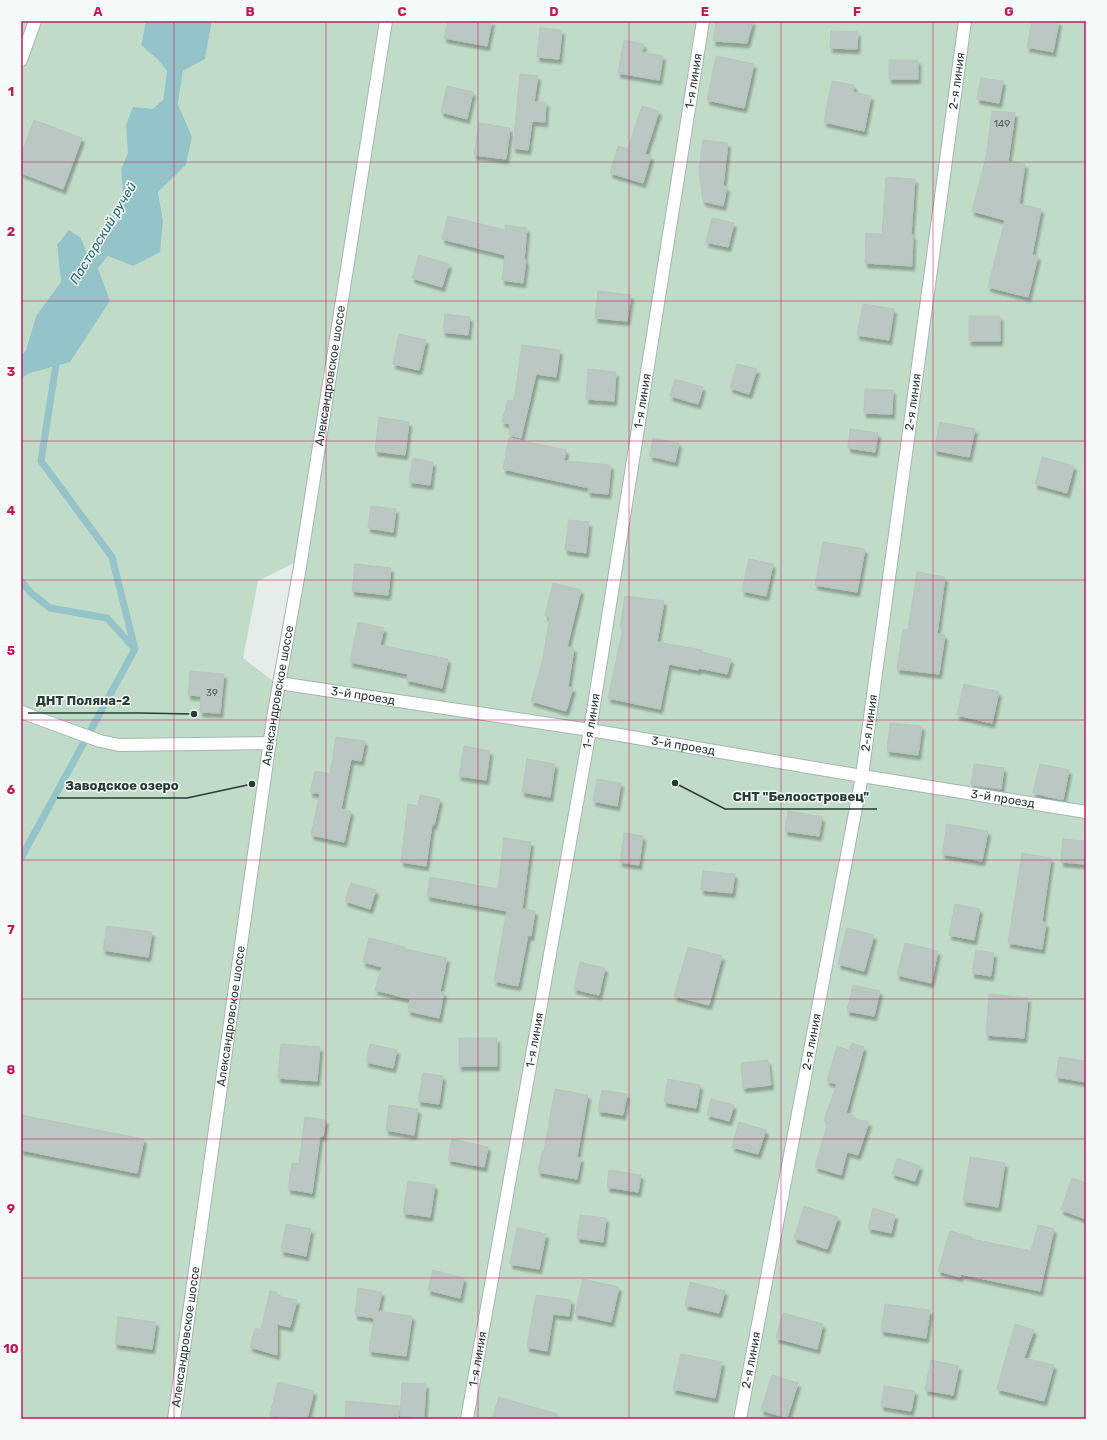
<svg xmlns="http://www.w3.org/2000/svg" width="1107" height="1440" font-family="Rubik,sans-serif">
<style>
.green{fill:#c0dbc7;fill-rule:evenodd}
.water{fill:#94c3ca}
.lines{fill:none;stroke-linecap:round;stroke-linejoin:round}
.stream{stroke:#94c3ca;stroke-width:7}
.building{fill:#bac7c2;stroke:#b8c5bf;filter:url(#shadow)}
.minor-casing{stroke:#a8b4af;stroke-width:14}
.tertiary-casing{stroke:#a8b4af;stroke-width:14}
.minor{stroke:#fff;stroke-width:12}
.tertiary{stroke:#fff;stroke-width:12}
.grid{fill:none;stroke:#c2185b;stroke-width:1;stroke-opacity:0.55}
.labels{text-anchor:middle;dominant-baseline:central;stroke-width:3;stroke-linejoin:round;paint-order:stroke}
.number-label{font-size:10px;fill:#4b5f58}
.street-label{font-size:12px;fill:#263c35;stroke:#f5f9f7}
.water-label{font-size:13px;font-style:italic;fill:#276771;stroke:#f5f9f7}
.leader{fill:none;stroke:#263c35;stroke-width:1.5}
.callout-dot{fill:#263c35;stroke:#f5f9f7;stroke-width:1.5}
.callout-label{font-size:13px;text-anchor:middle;font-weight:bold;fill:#263c35;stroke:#f5f9f7;stroke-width:3;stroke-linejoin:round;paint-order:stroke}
.neatline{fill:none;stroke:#c2185b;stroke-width:1.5}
.grid-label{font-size:13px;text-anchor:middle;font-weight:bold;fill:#c2185b}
</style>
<defs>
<filter id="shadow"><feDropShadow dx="2.5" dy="4.5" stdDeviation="1" flood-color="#0004"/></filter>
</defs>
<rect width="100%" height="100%" fill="#e5ece9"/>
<path class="green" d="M21,21h125l-5,24 16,14 10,12 -4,29 -9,9 -28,16 3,28 -8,16 3,44 -34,50 -9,-25 -24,7 4,37 -25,34 -10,34 -5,6z
M212,21h874v1398h-1065v-1041l9,-5 60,-42 20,-30 -12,-33 10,-12 25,10 30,-46 -5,-28 28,-27 6,-28 -14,-33 5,-33 22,-12zM300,560l-21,126 -36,-28 15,-77z"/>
<path class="water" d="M146,21h66l-7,38 -22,12 -5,33 14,33 -6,28 -28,27 5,28 -3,32 -27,14 -25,-10 -10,12 12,33 -40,61 -40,11 -9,5v-22l5,-6 10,-34 25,-34 -4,-37 12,-15 12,8 9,24 34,-49 -3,-44 7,-16 -2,-28 7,-18 20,2 10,-9 4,-29 -10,-12 -16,-14z"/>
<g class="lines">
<path class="stream" d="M21,581l10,12 19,15 57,10 27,30
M21,858l114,-209 -23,-92 -71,-96 16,-103"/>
</g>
<path class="building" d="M448,21h44l-5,25 -43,-8z
M716,21h37l-6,22 -34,-2z
M1032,21h27l-6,31 -26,-5z
M540,28l22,2 -3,29 -22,-2z
M831,31l27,1 -1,17 -27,-1z
M624,40l20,4 -2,8 21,4 -4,24 -41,-7z
M716,56l38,8 -10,44 -37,-8z
M889,60h29v19h-29z
M520,74l18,2 -4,26h12l-1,20 -13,-1 -4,29 -15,-2z
M981,78l22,3 -4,22 -22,-4z
M832,81l22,4 -1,7 18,4 -7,35 -40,-9z
M447,86l26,6 -6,27 -26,-7z
M642,106l17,5 -14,43 6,2 -8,27 -33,-10 8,-27 10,3z
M992,111l23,2 -7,49 17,2 -6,40 22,5 -9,46 6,1 -10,41 -40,-10 17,-67 -33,-9 14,-53z
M34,120l48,18 -19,51 -42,-16v-18z
M479,123l31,5 -4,31 -32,-4z
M703,140l25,3 -5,43 4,1 -4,19 -20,-5 -4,-31z
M886,177l29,2 -4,56h2l-1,31 -47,-3 1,-30 16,1z
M448,216l57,14v-5l22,3 -3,32h2l-3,23 -21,-3 3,-25 -63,-16z
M712,218l22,5 -6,24 -22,-5z
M419,255l30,9 -7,23 -30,-9z
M598,291l33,4 -4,26 -32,-3z
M863,304l31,5 -5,31 -32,-5z
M445,314l25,3 -2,18 -25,-3z
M969,316h31v25h-31z
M399,334l27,6 -7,30 -26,-6z
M522,345l38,5 -4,27 -20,-3 -15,64 -12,-3 1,-11 -8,-2 6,-22 6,1z
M737,364l20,5 -8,25 -19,-6z
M588,369l28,3 -2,29 -28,-2z
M675,379l28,8 -5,17 -28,-8z
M865,389l28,1 -1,24 -28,-1z
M379,417l30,5 -4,33 -30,-4z
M940,422l35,7 -6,28 -35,-7z
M850,429l28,4 -3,19 -27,-4z
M509,438l57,12 -2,11 47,4 -3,29 -20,-2 1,-4 -86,-19z
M653,438l26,5 -4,19 -25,-6z
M1042,457l32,9 -7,27 -32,-9z
M413,458l20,4 -3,23 -21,-3z
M371,506l25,3 -3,23 -25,-4z
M569,520l20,2 -3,31 -21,-3z
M823,542l42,7 -8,43 -42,-7z
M749,559l24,5 -7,32 -24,-5z
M355,564l36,4 -3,27 -36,-4z
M917,572l28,5 -8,57 8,1 -6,39 -42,-5 6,-40 5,1z
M553,583l28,7 -14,57 7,1 -6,39 5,1 -7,23 -35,-10 11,-38 8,-46 -5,-1z
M625,596l39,5 -7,41 45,8v2l29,7 -4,15 -28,-6 -1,2 -29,-6 -9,45 -52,-11 15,-70 -3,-1z
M358,622l26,6 -4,17 68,14 -6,29 -36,-8 2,-6 -58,-12z
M190,671l34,3 -4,39 -20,-1 1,-16 -13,-1z
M964,684l35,8 -7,31 -35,-8z
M890,723l32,3 -4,29 -31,-4z
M336,737l29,4 -4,20 -10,-2 -10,50 10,2 -7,31 -33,-7 9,-41 -10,-2 5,-21 15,3z
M464,746l26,5 -4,29 -27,-4z
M527,759l28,5 -5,33 -28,-5z
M974,764l30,4 -3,21 -30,-4z
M1040,764l29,6 -6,30 -30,-7z
M597,779l24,4 -4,23 -24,-5z
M420,795l20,4 -6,26 -2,-1 -6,42 -25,-4 7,-58 10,2z
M788,811l34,6 -3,19 -34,-5z
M947,824l41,7 -6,30 -40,-7z
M624,833l19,3 -4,29 -19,-3z
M504,838l27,4 -9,67 13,2 -4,25 -3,-1 -10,51 -24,-5 13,-70 -80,-15 3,-19 68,12z
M1063,839l23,2 -1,23 -24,-2z
M1022,853l29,5 -9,64 4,1 -4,26 -34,-6z
M703,871l32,3 -3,19 -31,-3z
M351,883l25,7 -6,19 -25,-8z
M955,904l25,5 -6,31 -25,-5z
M107,926l45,6 -4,25 -45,-7z
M847,928l27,7 -10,36 -26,-7z
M369,938l36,9v2l42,9 -7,34h4l-5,26 -31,-7 2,-12 -35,-9 7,-23 -19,-5z
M905,943l33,8 -7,32 -34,-8z
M688,947l34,9 -13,49 -35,-9z
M976,950l18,3 -3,23 -19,-3z
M580,962l25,6 -6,27 -25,-6z
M853,985l27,6 -6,25 -27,-5z
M989,994l39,4 -4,40 -38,-3z
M459,1038h38v28h-38z
M852,1043l12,4 -18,66 7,2v3l16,4 -11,33 -11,-3 -6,23 -26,-8 13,-45 -4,-2 13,-36 -10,-3 10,-35 12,4z
M281,1044l39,3 -3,34 -39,-3z
M370,1044l27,6 -4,18 -27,-6z
M1059,1057l27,4v21l-30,-5z
M768,1060l3,25 -28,3 -2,-25z
M423,1073l20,3 -4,28 -21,-3z
M668,1079l32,6 -4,23 -32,-6z
M555,1089l33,6 -11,62 4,1 -4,21 -39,-7 4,-21h2z
M602,1090l25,4 -4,21 -25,-4z
M711,1099l23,6 -5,16 -22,-6z
M389,1105l29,4 -4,26 -28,-5z
M21,1115l123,24 -7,34 -116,-23z
M305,1117l21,3 -3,16h-3l-8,57 -24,-4 4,-26 7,1z
M739,1122l27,8 -8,24 -26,-7z
M452,1139l36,8 -4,20 -36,-7z
M970,1157l35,6 -7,44 -35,-6z
M897,1158l23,8 -5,15 -23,-7z
M609,1170l32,5 -3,17 -31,-5z
M1072,1178l14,5v36l-25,-9z
M408,1181l27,4 -5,32 -27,-4z
M804,1206l34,11 -11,32 -33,-11z
M873,1208l22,7 -4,18 -23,-5z
M580,1215l26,3 -3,24 -26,-4z
M286,1224l25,5 -5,27 -25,-5z
M1038,1225l16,4 -14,62 -79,-17 -1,3 -22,-6 12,-40 22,6 -1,2 60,12z
M517,1228l29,6 -7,35 -29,-5z
M433,1270l31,8 -4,20 -32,-8z
M583,1279l36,8 -8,35 -36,-8z
M690,1282l35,9 -6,22 -34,-8z
M358,1288l24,4 -4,19 34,5 -6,40 -37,-5 5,-33 -19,-3z
M270,1291l7,1v4l20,4 -7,27 -13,-3v31l-27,-8 5,-19 6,2z
M536,1295l35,5 -2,16 -16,-2 -6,37 -20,-4z
M885,1304l45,6 -4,28 -45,-7z
M783,1313l40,11 -6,25 -41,-11z
M118,1317l38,5 -4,27 -37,-5z
M1015,1324l19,6 -10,28 30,7 -10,36 -47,-12z
M681,1354l41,8 -7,36 -42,-9z
M931,1360l28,6 -6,29 -28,-5z
M772,1375l26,8 -11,35 -26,-8z
M278,1382l36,9 -7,28h-21l-16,-4z
M402,1383l24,1 -2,33 -24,-1z
M884,1386l31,5 -4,20 -30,-5z
M499,1397l58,17 -1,5h-64z
M346,1401l53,5 -1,13h-53z"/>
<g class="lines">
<defs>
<g id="minor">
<path d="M21,60l14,-39"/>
<path id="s1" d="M279,683l311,47 272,46 224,36"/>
<path d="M21,712l79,29 19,4 151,-2"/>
<path id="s2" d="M467,1419l123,-689 113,-709"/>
<path id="s3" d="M740,1419l122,-643 103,-755"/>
</g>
<g id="tertiary">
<path id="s4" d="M174,1419l100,-707 26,-145 86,-546"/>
</g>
</defs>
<use href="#minor" class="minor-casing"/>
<use href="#tertiary" class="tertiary-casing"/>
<use href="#minor" class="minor"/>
<use href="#tertiary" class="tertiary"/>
</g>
<path class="grid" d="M174,21v1398M326,21v1398M478,21v1398M629,21v1398M781,21v1398M933,21v1398M21,162h1065M21,301h1065M21,441h1065M21,580h1065M21,720h1065M21,860h1065M21,999h1065M21,1139h1065M21,1278h1065"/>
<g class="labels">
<g class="number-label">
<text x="1002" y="124">149</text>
<text x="212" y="693">39</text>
</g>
<g class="street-label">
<text stroke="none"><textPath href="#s2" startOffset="1357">1-я линия</textPath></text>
<text stroke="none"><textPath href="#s3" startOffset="1356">2-я линия</textPath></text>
<text stroke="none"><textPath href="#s4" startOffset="1055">Александровское шоссе</textPath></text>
<text stroke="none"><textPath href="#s2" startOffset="1033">1-я линия</textPath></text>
<text stroke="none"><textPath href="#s3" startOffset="1032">2-я линия</textPath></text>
<text stroke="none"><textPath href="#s4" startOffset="731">Александровское шоссе</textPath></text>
<text stroke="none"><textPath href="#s1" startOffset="85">3-й проезд</textPath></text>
<text stroke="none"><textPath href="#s2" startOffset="709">1-я линия</textPath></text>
<text stroke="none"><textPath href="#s3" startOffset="708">2-я линия</textPath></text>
<text stroke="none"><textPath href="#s1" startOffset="409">3-й проезд</textPath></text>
<text stroke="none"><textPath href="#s1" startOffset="733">3-й проезд</textPath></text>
<text stroke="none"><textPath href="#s4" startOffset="407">Александровское шоссе</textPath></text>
<text stroke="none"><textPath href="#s2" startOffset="385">1-я линия</textPath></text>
<text stroke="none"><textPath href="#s3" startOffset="384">2-я линия</textPath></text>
<text stroke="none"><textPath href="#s4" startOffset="83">Александровское шоссе</textPath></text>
<text stroke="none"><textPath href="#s2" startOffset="61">1-я линия</textPath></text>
<text stroke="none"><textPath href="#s3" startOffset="60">2-я линия</textPath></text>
</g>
<g class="water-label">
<text transform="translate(103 233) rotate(-59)">Пасторский ручей</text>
</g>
</g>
<path class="leader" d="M194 714L139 713H28M252 784L187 798H57M675 783L725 809H877"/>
<g class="callout-dot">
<circle cx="194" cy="714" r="4"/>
<circle cx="252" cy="784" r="4"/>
<circle cx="675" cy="783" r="4"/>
</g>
<g class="callout-label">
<text x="83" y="705">ДНТ Поляна-2</text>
<text x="122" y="790">Заводское озеро</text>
<text x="801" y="801">СНТ "Белоостровец"</text>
</g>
<rect width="1107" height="1440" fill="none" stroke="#f5f9f7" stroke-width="44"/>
<rect x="22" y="22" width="1063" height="1396" class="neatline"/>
<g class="grid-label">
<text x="98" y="16">A</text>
<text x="250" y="16">B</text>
<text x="402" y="16">C</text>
<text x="554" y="16">D</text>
<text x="705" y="16">E</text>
<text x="857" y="16">F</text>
<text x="1009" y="16">G</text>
<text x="11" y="96">1</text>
<text x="11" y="236">2</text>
<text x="11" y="376">3</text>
<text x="11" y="515">4</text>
<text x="11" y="655">5</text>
<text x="11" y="794">6</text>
<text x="11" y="934">7</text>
<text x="11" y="1074">8</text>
<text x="11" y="1213">9</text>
<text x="11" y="1353">10</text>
</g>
</svg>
